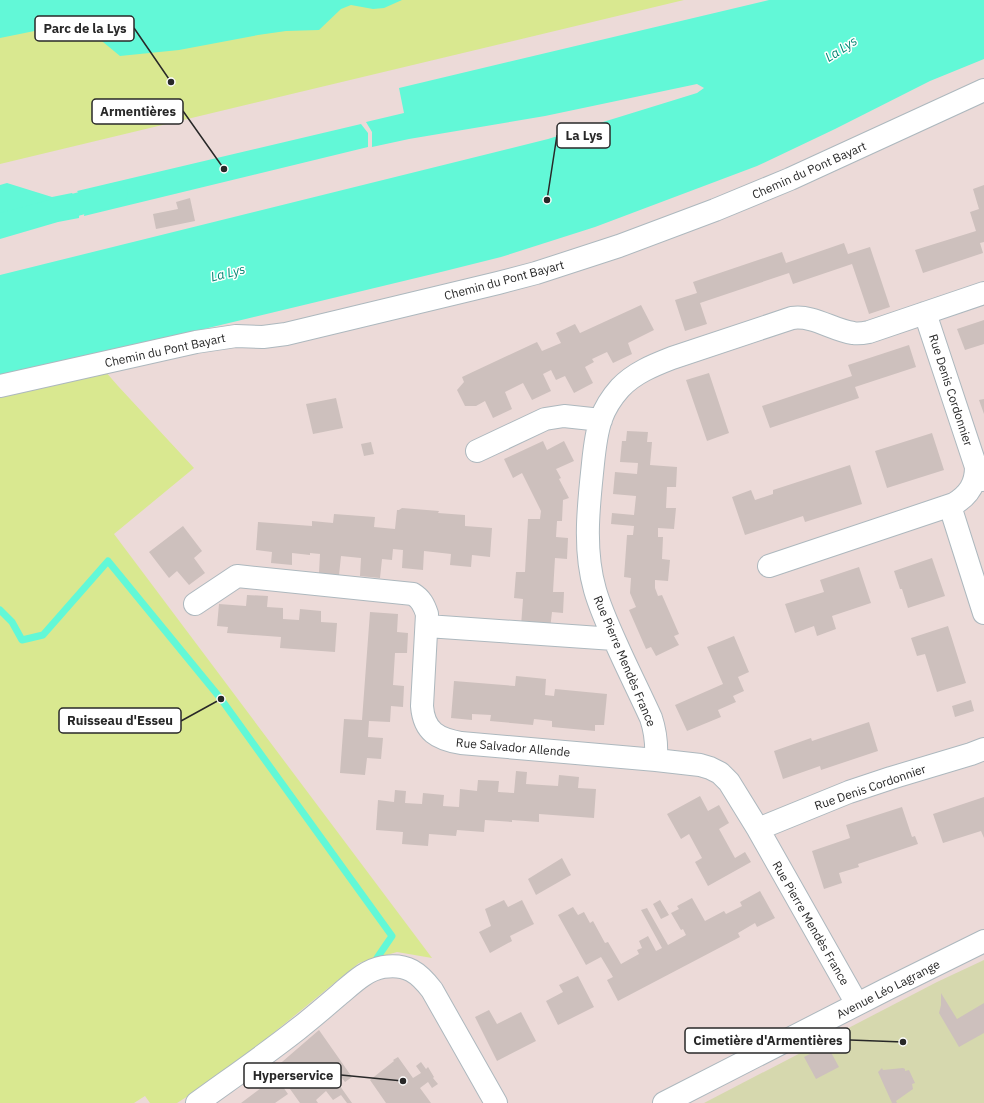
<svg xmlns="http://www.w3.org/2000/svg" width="984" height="1103" font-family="'IBM Plex Sans',sans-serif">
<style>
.green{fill:#d9e890}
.cemetery{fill:#d6d8ae}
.water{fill:#62f8d7}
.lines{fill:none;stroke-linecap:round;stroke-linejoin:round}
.stream{stroke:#62f8d7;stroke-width:7}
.canal{stroke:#62f8d7;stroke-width:23}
.building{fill:#cdc0bd}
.minor-casing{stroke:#adb8be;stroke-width:24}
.minor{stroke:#fff;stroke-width:22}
.labels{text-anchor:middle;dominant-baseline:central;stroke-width:3;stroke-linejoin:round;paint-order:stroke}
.street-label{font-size:12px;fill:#282828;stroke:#fff}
.water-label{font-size:13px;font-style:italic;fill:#068573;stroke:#fff}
.leader{fill:none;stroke:#282828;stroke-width:1.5}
.callout-dot{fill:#282828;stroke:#fff;stroke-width:1.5}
.callout{fill:#fff;stroke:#282828;stroke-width:1.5}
.callout-label{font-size:13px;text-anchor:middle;font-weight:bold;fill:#282828}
</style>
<rect width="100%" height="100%" fill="#ecdad8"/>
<path class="green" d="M0,0h684l-684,164z
M91,355l27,31 76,82 -80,66 318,424 -35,-6 -38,11 -136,111 -46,29h-27l-5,-7 -11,7h-134v-727z"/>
<path class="cemetery" d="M984,960v143h-280l233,-121z"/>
<path class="water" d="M0,0h402l-18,8 -11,1 -22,-4 -10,4 -22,21 -33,1 -28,4 -79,15 -59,6 -34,-28 -7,-4h-10l-69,14z
M769,0h215v59l-54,22 -95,48 -78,37 -162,61 -94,30 -60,15 -291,70 -150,34v-101l548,-136 149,-46 7,-5 -7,-4 -152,32 -136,23 -37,8v-15l-6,-10 38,-9 -5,-25z
M361,124l7,9v14l-284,69 2,-14 -9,-11z
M7,183l45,14 20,-4 8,10 -1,15 -21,4 -58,17v-54z"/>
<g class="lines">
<path class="stream" d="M0,610l12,12 10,18 21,-5 65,-74 113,138 171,237 -15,22"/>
<path class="canal" d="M0,225l116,-31"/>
</g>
<path class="building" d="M984,185v57l-4,1 3,10 -60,20 -8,-23 61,-19 -6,-19 9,-3 -6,-20z
M190,198l5,23 -39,8 -3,-15 25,-5 -2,-7z
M844,243l4,11 22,-7 20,60 -21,7 -17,-50 -59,20 -4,-11 -89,30 7,21 -22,7 -10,-31 22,-7 -4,-11 89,-30 4,11z
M641,305l13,25 -26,13 4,11 -19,9 -6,-11 -15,7 2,3 -9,5 8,16 -19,10 -9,-17 -9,4 -5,-10 -8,4 8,17 -19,9 -9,-17 -18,9 7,17 -19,9 -8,-17 -9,5h-11l-8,-16 7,-8 -2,-5 75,-35 5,9 19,-8 -5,-10 19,-9 5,9z
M984,320v24l-19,6 -8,-21z
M909,345l7,22 -61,20 4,11 -89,30 -8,-22 90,-30 -4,-11z
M709,373l20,60 -22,8 -21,-61z
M336,398l7,30 -30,6 -7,-30z
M984,399v15l-5,-14z
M627,431l21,1 -1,10h5l-2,23 27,2 -1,20h-9l-1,21h10l-2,21 -16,-1v9h5l-1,22 8,1 -2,21 -13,-1v8l3,8 4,-1 17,39 -5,2 5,9 -23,11 -5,-9 -5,2 -17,-39 7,-3 -6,-14 1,-15 -7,-1 3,-42h6l1,-9 -23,-2 1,-11 22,2 2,-19 -23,-2 2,-22 22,2 1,-11 -18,-1 2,-21h4z
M932,433l12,37 -57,18 -12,-37z
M543,441l4,9 17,-9 10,20 -18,8 5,9 -2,1 10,19 -6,2 -1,21h-5l-1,16 12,1 -1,21 -12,-1 -2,34h11l-1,21 -11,-1 -2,17 -29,-3 2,-27 -9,-1 2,-26h9l3,-53h12l1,-8 -19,-38 -9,5 -9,-19z
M371,442l3,12 -10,2 -3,-12z
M850,465l12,39 -57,18 -2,-6 -58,19 -13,-38 19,-7 4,10 18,-6v-4z
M402,508l37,3 -1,2 27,2v11l27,2 -2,29 -18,-2 -1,12 -21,-2 1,-11 -27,-3 -1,19 -21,-2 1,-18 -10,-1 -1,11 -10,-1 -2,19 -20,-2 1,-18 -20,-2 -2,19 -20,-2 1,-19 -10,-1v2l-18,-2v12l-21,-2 1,-11 -16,-2 2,-28 54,4v-5l21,2 1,-9 41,3 -1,10 21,2 2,-19h2z
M183,526l19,25 -8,7 11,15 -16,12 -12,-14 -8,7 -20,-26z
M932,558l13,38 -37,12 -6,-19h-2l-6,-18z
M859,567l12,36 -39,13 4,13 -19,7 -3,-10 -19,7 -10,-29 39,-12 -4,-12z
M247,595l21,1 -1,11 16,1v11l16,1 1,-11 21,2v11l16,1 -2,29 -55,-4 1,-11 -54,-4 1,-6 -11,-1 2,-22 27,2z
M370,612l28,2 -1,18 11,1 -1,20h-12l-2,32 11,1 -1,21 -12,-1 -1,16 -21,-1 -1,16 15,1 -2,21 -14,-1 -2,17 -25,-2 4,-54 18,1z
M948,626l18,57 -29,9 -12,-38 -8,2 -6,-18z
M734,636l15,36 -11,5 6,14 -11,5 3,6 -18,8 3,7 -34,14 -12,-26 48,-21 -16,-37z
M516,676l30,3 -1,16 9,1 1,-7 52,5 -3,31h-9v6l-43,-4v-6l-18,-2 -1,6 -43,-4 1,-6 -19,-1v6l-21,-2 3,-37 61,5z
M971,700l3,11 -19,6 -3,-11z
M869,722l9,29 -57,19 -1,-4 -37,13 -9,-28 37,-13 1,3z
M516,771l11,1 -1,12 32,2 1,-11 20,2 -1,11 18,1 -2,29 -55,-4v8l-27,-2v2l-27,-2 -1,12 -27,-2 -1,6 -27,-2 -1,12 -26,-2 1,-12 -27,-2 2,-30 16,2 1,-12 11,1 -1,12 17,1 1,-11 21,2 -1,11 16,1 1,-18 17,2 1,-11 21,1 -1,11 16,1z
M700,796l8,15 11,-6 10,18 -10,6 16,29 10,-6 6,10 -43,24 -13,-24 7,-4 -13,-24 -8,5 -14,-25z
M984,797v41l-3,-7 -38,12 -10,-29z
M902,807l10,30 3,-1 3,8 -60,20 1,3 -20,6 3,10 -18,6 -12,-38 38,-13 -4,-13z
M562,858l9,17 -35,20 -8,-16z
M760,891l15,27 -18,9 -2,-4 -17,10 2,4 -122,64 -11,-21 6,-3 -12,-20 -15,8 -28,-50 15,-8 5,8 6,-3 6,11 3,-2 12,22 3,-1 13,22 18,-10 -2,-4 5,-2 -3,-7 9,-5 8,15 6,-3 -21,-38 6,-2 21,37 18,-10 -3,-6 -2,1 -10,-17 8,-4 -2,-3 15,-8 13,23 19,-10 2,3 16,-8 -2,-4z
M504,900l4,7 14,-7 12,24 -24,12 2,5 -22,12 -11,-21 12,-6 -6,-17z
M660,900l9,15 -8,4 -8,-15z
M578,976l16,31 -36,18 -12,-24 17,-9 -4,-7z
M941,993l16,26 27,-16v30l-25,14 -20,-34 2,-8z
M489,1010l8,14 24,-12 15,29 -39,20 -22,-44z
M319,1030l33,47 -7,5 -10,-13 -5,3 22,31h-5l-6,-8 -8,5 -7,-9 -10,9 2,3h-18l-25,-35z
M827,1045l12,22 -23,12 -12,-22z
M398,1057l15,21 8,-5 -5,-7 5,-4 5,7 2,-2 6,10 -1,1 5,6 -6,4 -4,-6 -8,6 11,15h-45l-16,-23 24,-19 -1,-1z
M882,1068l1,2 20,-2 2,1v2l4,-1 6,13 -3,1 1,5 -17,12 1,2h-5l-14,-31z
M276,1077l12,17 -13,9h-34z"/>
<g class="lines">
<defs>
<path id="minor" d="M925,313l51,154 6,13
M0,386l196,-44 40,-6 27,1 23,-3 212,-51 38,-10 83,-27 96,-36 75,-31 194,-89
M477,451l68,-32 19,-3 37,4
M950,506l34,107
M769,566l185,-62c15,-9 22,-20 22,-37
M195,604l42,-28 176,18c8,5 11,11 14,20l-5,92c2,26 16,33 39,37l195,17
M427,626l187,13
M758,829l91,-37 42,-14 80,-24 13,-5
M857,1004l-99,-175 -29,-47 -9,-9 -10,-5 -10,-3 -44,-5c1,-16 0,-27 -5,-42 -10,-22 -21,-44 -31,-66 -9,-20 -19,-41 -25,-62 -11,-38 -7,-79 -3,-117 2,-18 3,-37 9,-54 4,-11 11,-22 19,-31 14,-15 34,-23 52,-30l120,-40c22,-3 40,12 61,15 5,1 11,0 16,-1l115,-39
M197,1103c33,-24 68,-48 101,-74 14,-11 28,-23 42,-35 13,-11 26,-24 43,-27 24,-4 36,6 49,23l64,113
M664,1103l223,-114 97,-48"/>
</defs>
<use href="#minor" class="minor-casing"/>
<use href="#minor" class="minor"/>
</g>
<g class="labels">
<g class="street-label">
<text transform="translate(809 170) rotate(-24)">Chemin du Pont Bayart</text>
<text transform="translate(504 280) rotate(-15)">Chemin du Pont Bayart</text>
<text transform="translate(165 350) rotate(-12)">Chemin du Pont Bayart</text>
<text transform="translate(951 390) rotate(72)">Rue Denis Cordonnier</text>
<text transform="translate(625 661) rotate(67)">Rue Pierre Mendès France</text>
<text transform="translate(513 747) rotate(5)">Rue Salvador Allende</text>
<text transform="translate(870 787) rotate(-19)">Rue Denis Cordonnier</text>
<text transform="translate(811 923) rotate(60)">Rue Pierre Mendès France</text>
<text transform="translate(888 989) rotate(-27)">Avenue Léo Lagrange</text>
</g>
<g class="water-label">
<text transform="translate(841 49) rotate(-33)">La Lys</text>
<text transform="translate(228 273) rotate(-14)">La Lys</text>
</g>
</g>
<path class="leader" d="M171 82L134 28M224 169L183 111M547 200L557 135M221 699L181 721M903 1042L850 1040M403 1081L341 1075"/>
<g class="callout-dot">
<circle cx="171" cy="82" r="4"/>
<circle cx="224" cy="169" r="4"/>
<circle cx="547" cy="200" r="4"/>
<circle cx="221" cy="699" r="4"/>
<circle cx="903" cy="1042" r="4"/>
<circle cx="403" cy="1081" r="4"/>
</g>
<g class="callout">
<rect x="35" y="16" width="99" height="25" rx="4"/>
<rect x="92" y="99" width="91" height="25" rx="4"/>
<rect x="557" y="123" width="53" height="25" rx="4"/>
<rect x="59" y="708" width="122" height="25" rx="4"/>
<rect x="685" y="1028" width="165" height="25" rx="4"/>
<rect x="244" y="1063" width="97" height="25" rx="4"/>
</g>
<g class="callout-label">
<text x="85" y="33">Parc de la Lys</text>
<text x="138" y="116">Armentières</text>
<text x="584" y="140">La Lys</text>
<text x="120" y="725">Ruisseau d'Esseu</text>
<text x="768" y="1045">Cimetière d'Armentières</text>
<text x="293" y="1080">Hyperservice</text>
</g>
</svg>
